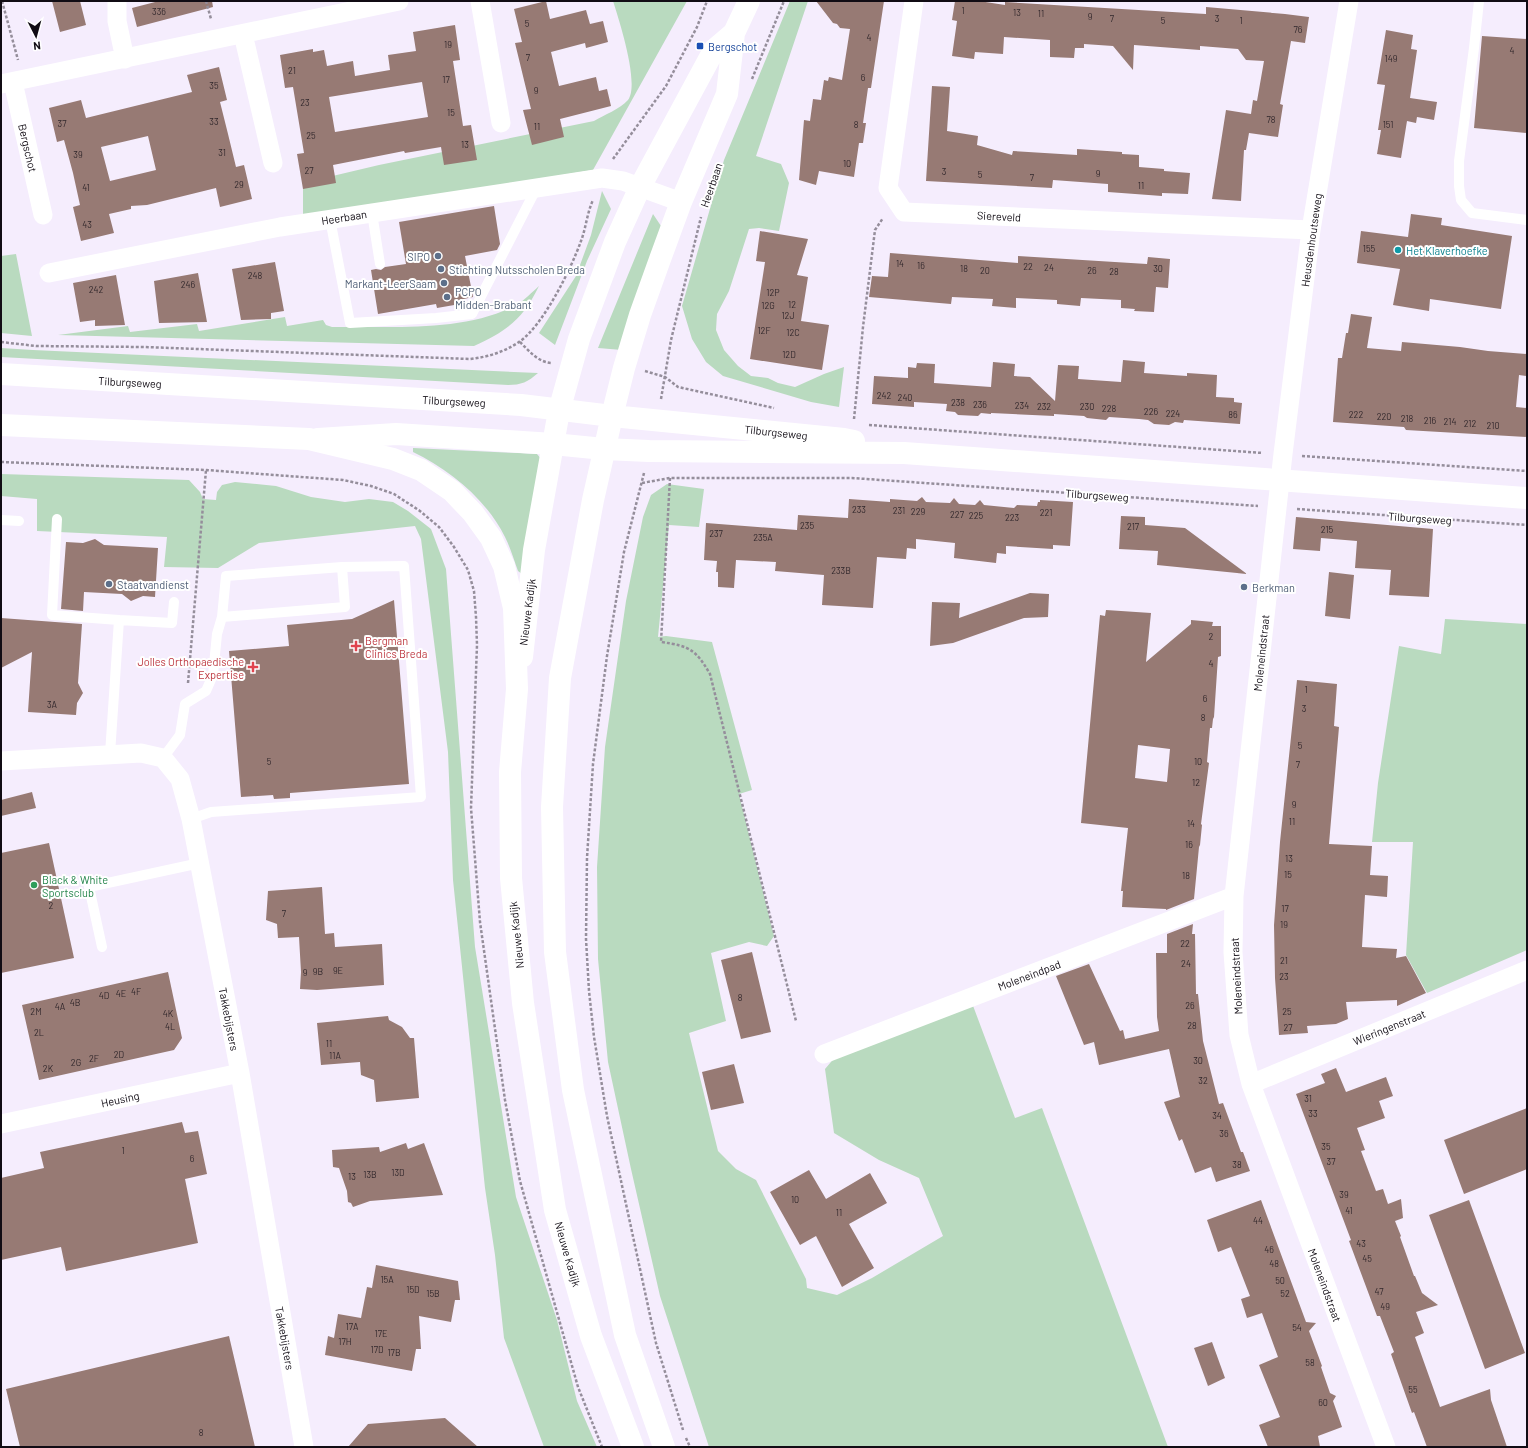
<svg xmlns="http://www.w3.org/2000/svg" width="1528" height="1448" font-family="Barlow,sans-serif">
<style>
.green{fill:#b9dabf}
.building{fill:#977a74;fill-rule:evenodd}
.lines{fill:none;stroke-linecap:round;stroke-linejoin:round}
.path{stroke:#958e9b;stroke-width:2.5;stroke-dasharray:3 2;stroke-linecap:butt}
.lane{stroke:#fff;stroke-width:10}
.street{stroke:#fff;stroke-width:19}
.secondary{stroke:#fff;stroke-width:22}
.primary{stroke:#fff;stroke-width:22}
.transit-dot{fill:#1a4fb4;stroke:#fff;stroke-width:1.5}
.culture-dot{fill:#0f9aa8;stroke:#fff;stroke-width:1.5}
.service-dot{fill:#5c6f8a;stroke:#fff;stroke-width:1.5}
.health-dot{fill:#e0444e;stroke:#fff;stroke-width:1.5}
.leisure-dot{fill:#2e9e5b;stroke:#fff;stroke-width:1.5}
.labels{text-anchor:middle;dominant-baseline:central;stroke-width:4;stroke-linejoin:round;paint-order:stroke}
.number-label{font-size:9px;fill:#32282c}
.transit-label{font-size:11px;fill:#164399;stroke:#fff;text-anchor:start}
.street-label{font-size:11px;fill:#110c14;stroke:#fff}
.culture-label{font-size:11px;fill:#0d838f;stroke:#fff;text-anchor:start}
.service-label{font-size:11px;fill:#4e5e75;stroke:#fff;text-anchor:start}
.health-label{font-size:11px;fill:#be3a42;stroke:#fff;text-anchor:start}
.leisure-label{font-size:11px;fill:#27864d;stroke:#fff;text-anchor:start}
</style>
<rect width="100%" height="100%" fill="#f5edfd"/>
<path class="green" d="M613,1h74l-94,169 -290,48v-35l76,-18 215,-44c10,-6 26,-12 34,-21 12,-16 -9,-80 -15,-99z
M790,1h18l-52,155 25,8 8,19 -10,48 -20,-3 -10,1 -20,62 -12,23 -1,16 8,20 14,16 13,10 17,2 10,5 17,4 29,-13 20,-7 -5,40 -28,-5 -88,-26 -17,-14 -14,-23 -10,-33 42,-146z
M602,191l9,18 -24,52 -32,84 -16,-12 37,-57 15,-41z
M653,214l8,12 -39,124 -24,-2z
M16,254l16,82 -31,-3v-77z
M539,286c-16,33 -32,45 -65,60l-416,-11 70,-9 2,6 67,-8 2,7 86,-14 2,9 36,-6 3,5 6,2c57,-1 132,6 184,-22 8,-4 16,-13 23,-19z
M1,348l32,2 505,23c-10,9 -17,12 -30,12l-507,-28z
M413,448l124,6 5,6 -20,114 -4,-3c-4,-11 -8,-24 -13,-34 -19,-38 -55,-67 -92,-85z
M1,474l188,6 11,12 3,7 13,1 1,-8 5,-7 13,-3 41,4 35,11 34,5 24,-3 24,3 15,9 23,18 15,40 29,378 41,250 41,123 20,81 20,46h-53l-40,-109 -9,-83 -10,-67 -32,-308 -5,-128 -27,-213 -6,-13 -156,17 -41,25 -54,-1 3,-30 -130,-6v-32l-36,-3z
M667,484l37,5 -5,38 -30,-2 -11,112 8,-1 46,6 40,148 -13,4 35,142 -7,10 -18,-4 -38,11 15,68 -37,12 29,118 18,18 20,11 50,99 1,9 30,7 35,-17 71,-42 -24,-58 -40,-18 -45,-27 -9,-64 11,-13 136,-53 43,115 27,-10 126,339h-459l-49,-151 -29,-127 -23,-107 -10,-103 -1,-92 8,-120 21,-146 17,-84 8,-22z
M1445,619l82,5v326l-100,43 -21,-38 7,-113h-41l6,-59 21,-137 42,8z"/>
<path class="building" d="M52,1h28l6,24 -26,7z
M159,1h53l1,6 -76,20 -5,-19z
M546,1l4,18 36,-9 4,14 13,-3 5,21 -22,6 -1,-5 -34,9 8,34 37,-9 3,14 8,-2 4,17 -51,13 4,18 -32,8 -9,-35 8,-1 -16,-66 7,-1 -8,-33z
M816,1h68l-13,87h-3l-5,35h3l-3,20h-4l-5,34 -35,-6 -3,14 -17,-5 5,-60 6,1 3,-22 8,1 3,-20 4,1 1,-4 13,3 8,-51 -10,-1 -3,-4 -4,-1z
M955,1h24l26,4v-3l201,12v-7l79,7 24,3 -4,26 -14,-2 -11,63 3,1 -5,32 -29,-4 -3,17h-2l-3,51 -29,-2 14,-89 25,4 2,-14 4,1 7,-40 -18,-1 -8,-11 -38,-3v4l-66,-5 -1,25 -20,-24 -29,-2v4h-9l-1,10 -24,-1v-17l-46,-3 -1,17 -28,-2 -1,7 -22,-3 5,-35 -5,-1z
M455,25l5,35 -7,1 10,65 8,-1 6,35 -33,5 -3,-18 -36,6 -1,-2 -71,14 3,18 -33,6 -6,-35 7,-1 -11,-66 -8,1 -5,-33 33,-6v3l11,-2 3,16 26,-5 2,15 35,-6 -2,-15 28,-4 -3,-19zM422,82l6,35 -93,15 -6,-35z
M1386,30l27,5 -2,14 6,1 -7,48 27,4 -3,18 -17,-3 -1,6 -9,-2 -6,37 -24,-4 4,-24h-3l7,-45 -8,-1z
M1482,36l45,3v94l-53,-5z
M219,67l8,33 -7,2 8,32 8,33 8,-2 8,34 -32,8 -4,-19 -69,17 -16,1v3l-22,5 5,19 -33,8 -8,-34 7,-2 -7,-32 -9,-33 -7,2 -8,-34 32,-8 5,18 106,-26 -5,-17zM148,136l8,34 -46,11 -9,-34z
M932,86l18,1 -3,44 31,5 -1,9 35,10 1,-4 64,4v-6l45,3v2l17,1v12l25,2v2l26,2 -2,21 -26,-1v3l-54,-4v-8l-55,-4 -1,8 -126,-7z
M494,206l6,38 -3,6 -32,6 8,41 -14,3 1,4 -23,4 -1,-4 -58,10 -7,-44 5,-1 5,1 4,-3 21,-3 -7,-42z
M1411,214l31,4 -1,7 71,11 -11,73 -71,-10 -1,12 -36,-6 7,-36 -43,-6 4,-32 47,6z
M760,231l48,8 -11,36 11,2 -7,44 28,4 -7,45 -72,-11 15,-97 -9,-1z
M890,253l128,10v-7l129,8 1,-7 22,2 -2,29 -12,-1 -2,25 -20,-1 1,-2 -14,-1v-8l-40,-2 -1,8 -23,-2v-4l-41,-2v10l-24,-2 1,-7 -41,-2 -1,7 -82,-7 3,-21 16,1z
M275,262l9,49 -13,2v6l-30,1 -9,-51z
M198,273l9,49 -48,1 -5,-42z
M116,275l9,50 -30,1v-6l-15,2 -7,-39z
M1351,314l21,3 -5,31 34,3 1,-9 58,5 28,4 39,3v22l-8,-1 -3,32 11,1v29l-121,-7 -2,-3 -71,-5 5,-64h4l4,-25h2z
M1123,360l22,2 -1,11 43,3v-3l30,2 -1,22 18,1v4l8,1 -2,21 -56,-4 -1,3 -8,-1 -6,3 -15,-1 -6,-4 -9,-1 -30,-2 -3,3 -19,-2 -3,-2 -30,-2v2l-63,-3v1l-10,-1 -3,3 -20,-1 -3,-3 -9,-1 1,-7 -33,-2v5l-42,-3 2,-28 34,2v-11l8,1 1,-5 18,1 -1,19 57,4 2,-25 22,2 -1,12 16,1 25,24 3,-36 21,1 -1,13 43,3z
M922,497l4,5 24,1 4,-5 5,6 16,1 5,-5 4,5 30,3 3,-3 20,1 1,-4h2v-2l33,2 -3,44 -17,-1v4l-47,-3v8l-9,-1 -1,10 -42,-5 1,-15 -39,-4v10l-9,-1 -1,11 -29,-2 -4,51 -51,-3 2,-30 -49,-4 1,-9 -40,-2 -2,28 -16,-1v-15h-2l1,-11 -13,-1 2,-37 91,7 1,-15 50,3 1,-19 41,3v-3l27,2z
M1121,516l24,1v8l40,3 62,46 -90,-9 1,-14 -39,-2z
M1296,517l137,12 -4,68 -40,-2 2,-25 -36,-2 2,-27 -36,-3 -1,13 -27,-2z
M95,539l9,6 54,3 -3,49 -12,-1 -12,5 -9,-7 -38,-2 -1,19 -22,-2 5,-67 17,1z
M1329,572l25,3 -4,44 -25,-3z
M1030,593l19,1 -1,23 -24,1 -71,25 -23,3 2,-44 28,1 -1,15z
M394,600l15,184 -119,9v5l-16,1 -1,-4 -32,2 -12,-146 60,-5 -2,-21 65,-6z
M1106,610l45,3 -5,49 45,-38v-4l22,2 -1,4h9v30l-3,1 -4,60 -1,2 -1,9h-2l-3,34 2,1 -8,61 1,1 -2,20 -1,2 -5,52 -28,11v-1l-44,-2 1,-16h-2l7,-63 -47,-5 19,-208 5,1zM1138,745l32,4 -3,33 -32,-4z
M1,618l81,6 -4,59 5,10 -6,10 -1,12 -48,-3 4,-60 -31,16z
M1297,680l40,4 -3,42 5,1 -10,117 43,2 -2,29 18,1 -1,21 -22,-2 -3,52 35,2 -1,9 10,-2 20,37 -29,13v-6l-51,2 2,17 -12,5 -29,2 1,7 -29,2 -4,-57 -1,-53 6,-83z
M32,792l4,16 -35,8v-16z
M49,843l25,115 -73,15v-120z
M322,887l3,47 9,-1 1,14 47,-3 2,41 -67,5 -17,-1 1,-17 -2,-35 -21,1 -1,-14 -11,-4 2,-29z
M1193,924l-1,10h3l1,60h2l5,47 16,63 4,-1 18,49h2l7,19 -34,11 -5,-15 -16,6 -13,-34 -3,2 -15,-39 16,-5 -11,-48 -70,16 -5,-23 -10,3 -28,-69 33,-12 31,67 3,-1 2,9 34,-8 -2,-14 -1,-64h11v-19z
M752,952l19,80 -30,7 -20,-79z
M168,972l14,66 -8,12 -135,30 -17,-75z
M388,1016l1,4 13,7 8,11h4l5,60 -43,4 -2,-22 -13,-5 -1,-13 -39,3 -4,-42z
M734,1064l10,39 -33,7 -9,-38z
M1336,1068l10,24 40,-15 7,19 -14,5 6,17 -28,10 8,22 -4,1 15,40 7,-2 5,15 13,-5 2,19 -8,3 6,15 -1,1 14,39h1l7,17 16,12 -22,7 8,21 -9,4 25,70 50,-18 1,11 16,47h-80l-13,-35 -2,1 -21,-59 3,-2 -14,-36h-3l-28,-75 2,-1 -55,-146 29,-11 -4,-9z
M1527,1108v61l-63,25 -20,-54z
M182,1122l3,11 13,-2 9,43 -22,5 13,64 -132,28 -5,-24 -60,13v-82l43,-10 -4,-16z
M406,1143l2,6 16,-6 19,52 -73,6 -17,6 -2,-4 -3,-1 -1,-11 -8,-23 -6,-1 -1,-17 47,-3 1,5z
M809,1170l17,29 44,-26 17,30 -38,21 25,44 -32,19 -26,-51 -16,9 -30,-53z
M1261,1200l45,122 10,1 -7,8 13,35 -1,1 9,26 6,3 -3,5 9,26 -24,9 2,11h-52l-9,-22 21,-8 -21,-52 19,-8 -16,-44 -15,5 -6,-19 9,-3 -19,-49 -13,5 -11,-32z
M1469,1200l56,153 -40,16 -56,-154z
M376,1265l82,16 2,19h-5l-4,22 -32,-6 2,33h-5l-4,22 -87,-16 3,-19 6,2 4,-24 23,4 6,-31 5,1z
M229,1336l26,111h-235l-14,-58z
M1212,1342l13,36 -17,8 -14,-38z
M445,1418l33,29h-130l20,-23z"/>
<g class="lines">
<path class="path" d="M2,1l16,59
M206,1l5,18
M752,79l32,-78
M613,159l53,-73 31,-59 10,-26
M1,342l35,4 108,1 326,12c18,-2 34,-7 49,-17 24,-16 52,-73 62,-101 5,-13 6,-28 12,-41
M520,342c9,9 18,20 31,21
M645,371l20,6 13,10 96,21
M661,399l10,-59 30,-123
M854,419l9,-92 12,-97 8,-12
M869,425l394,28
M1302,456l225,15
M1,462l205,8 137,10 28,6 23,8 26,17 19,16 15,20 14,23 6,21 2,26 1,28 -6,163 9,114 25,178 15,81 58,206 24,60
M644,473l-20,79 -17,104 -14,108 -6,94 -1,81 3,52 5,46 13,79 49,227 27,87
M670,478l-9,164c29,4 35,8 49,32l86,347
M642,483l28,-5h182l406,28
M1297,509l230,16
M188,683l18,-213
M686,1438l4,9"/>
<path class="lane" d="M1479,1l-5,47 -15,113v25l2,14 11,13 55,7
M372,213l8,51
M330,219l20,104 86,-5 36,-4 62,-121v-5
M57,519l-5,96 67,5
M1,520l18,1
M222,617l123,-10 -3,-40
M110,754l9,-134 53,3 2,-21
M163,758l17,-23 5,-31 21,-13 7,-16 4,-41 5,-17 4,-41 116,-9 62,-1 17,231 -210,15 -20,7
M102,947l-13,-60 111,-24"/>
<path class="street" d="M117,1v20l8,38
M480,1l21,122
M914,1l-26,187 16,24 407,18
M1349,1l-38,229 -28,224 -49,442 -1,56 6,83 12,49 135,363
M243,34l30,129
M13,82l30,133
M1,84l398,-83
M49,273l231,-46 322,-49 21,3 58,21
M1,761l140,-8 22,5 17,21 11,40 49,254 64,374
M824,1054l410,-158
M1251,1084l276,-114
M1,1124l239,-51"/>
<path class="secondary" d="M749,1l-15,32 -7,61 -46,108 -22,60 -19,53 -16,53 -12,48 232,23 10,2
M318,439l78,-5 157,10 51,5 45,2 255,2 623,45
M522,657l12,-107 25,-139 20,-72 36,-97 25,-55 74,-137 20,-17"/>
<path class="primary" d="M1,374l520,31 91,11 -19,84 -33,178 -8,129 3,145 18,138 52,245 39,112
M1,425l308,14 84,20 28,11 31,21 21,22 18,25 13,28 10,42 3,81 -7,83 1,106 12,125 32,207 36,126 42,111"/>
</g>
<rect class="transit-dot" x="696" y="42" width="8" height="8" rx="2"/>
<circle class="culture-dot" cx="1398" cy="250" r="4"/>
<g class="service-dot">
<circle cx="438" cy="256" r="4"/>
<circle cx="441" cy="269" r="4"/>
<circle cx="444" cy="283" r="4"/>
<circle cx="447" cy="297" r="4"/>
<circle cx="109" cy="584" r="4"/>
<circle cx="1244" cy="587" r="4"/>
</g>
<g class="health-dot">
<path d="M354 640h4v4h4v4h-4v4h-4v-4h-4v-4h4z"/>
<path d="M251 661h4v4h4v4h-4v4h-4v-4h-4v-4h4z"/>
</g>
<circle class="leisure-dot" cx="34" cy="885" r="4"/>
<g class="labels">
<g class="number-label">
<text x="963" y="10">1</text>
<text x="159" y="11">336</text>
<text x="1017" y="12">13</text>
<text x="1041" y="13">11</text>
<text x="1090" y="16">9</text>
<text x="1112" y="18">7</text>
<text x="1217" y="18">3</text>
<text x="1163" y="20">5</text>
<text x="1241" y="20">1</text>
<text x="527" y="23">5</text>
<text x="1298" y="29">76</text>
<text x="869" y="37">4</text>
<text x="448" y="44">19</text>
<text x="1512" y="50">4</text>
<text x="528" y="57">7</text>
<text x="1391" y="58">149</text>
<text x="292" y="70">21</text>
<text x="863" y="77">6</text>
<text x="446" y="79">17</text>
<text x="214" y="85">35</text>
<text x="536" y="90">9</text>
<text x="305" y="102">23</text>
<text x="451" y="112">15</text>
<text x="1271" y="119">78</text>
<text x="214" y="121">33</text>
<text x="62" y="123">37</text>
<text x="856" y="124">8</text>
<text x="1388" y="124">151</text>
<text x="537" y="126">11</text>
<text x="311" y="135">25</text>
<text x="465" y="144">13</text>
<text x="222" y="152">31</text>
<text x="78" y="154">39</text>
<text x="847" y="163">10</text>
<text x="309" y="170">27</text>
<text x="944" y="171">3</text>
<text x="1098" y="173">9</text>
<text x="980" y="174">5</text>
<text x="1032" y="177">7</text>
<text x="239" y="184">29</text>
<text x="1141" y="185">11</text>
<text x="86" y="187">41</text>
<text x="87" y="224">43</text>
<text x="1369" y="248">155</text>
<text x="900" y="263">14</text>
<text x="921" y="265">16</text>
<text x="1028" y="266">22</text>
<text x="1049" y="267">24</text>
<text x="964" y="268">18</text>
<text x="1158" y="268">30</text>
<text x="985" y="270">20</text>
<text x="1092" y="270">26</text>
<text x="1114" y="271">28</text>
<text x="255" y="275">248</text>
<text x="188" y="284">246</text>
<text x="96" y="289">242</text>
<text x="773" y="292">12P</text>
<text x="792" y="304">12</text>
<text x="768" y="305">12G</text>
<text x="788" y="315">12J</text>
<text x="764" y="330">12F</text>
<text x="793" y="332">12C</text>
<text x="789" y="354">12D</text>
<text x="884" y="395">242</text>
<text x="905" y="397">240</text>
<text x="958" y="402">238</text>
<text x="980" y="404">236</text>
<text x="1022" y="405">234</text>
<text x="1044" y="406">232</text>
<text x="1087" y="406">230</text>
<text x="1109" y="408">228</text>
<text x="1151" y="411">226</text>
<text x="1173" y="413">224</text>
<text x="1233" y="414">86</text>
<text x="1356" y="414">222</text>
<text x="1384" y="416">220</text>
<text x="1407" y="418">218</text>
<text x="1430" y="420">216</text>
<text x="1450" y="421">214</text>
<text x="1470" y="423">212</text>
<text x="1493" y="425">210</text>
<text x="859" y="509">233</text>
<text x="899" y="510">231</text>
<text x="918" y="511">229</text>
<text x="1046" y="512">221</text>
<text x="957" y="514">227</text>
<text x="976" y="515">225</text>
<text x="1012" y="517">223</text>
<text x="807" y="525">235</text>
<text x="1133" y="526">217</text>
<text x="1327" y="529">215</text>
<text x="716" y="533">237</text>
<text x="763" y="537">235A</text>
<text x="841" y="570">233B</text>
<text x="1211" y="636">2</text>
<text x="1211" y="663">4</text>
<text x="1306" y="689">1</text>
<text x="1205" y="698">6</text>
<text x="52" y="704">3A</text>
<text x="1304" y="708">3</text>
<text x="1203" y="717">8</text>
<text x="1300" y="745">5</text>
<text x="269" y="761">5</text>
<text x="1198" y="761">10</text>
<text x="1298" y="764">7</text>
<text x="1196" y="782">12</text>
<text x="1294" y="804">9</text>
<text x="1292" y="821">11</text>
<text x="1191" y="823">14</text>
<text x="1189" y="844">16</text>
<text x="1289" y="858">13</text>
<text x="1288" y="874">15</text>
<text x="1186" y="875">18</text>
<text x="51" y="905">2</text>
<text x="1285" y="908">17</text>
<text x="284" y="913">7</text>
<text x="1284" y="924">19</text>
<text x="1185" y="943">22</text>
<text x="1284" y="960">21</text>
<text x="1186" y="963">24</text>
<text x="338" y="970">9E</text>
<text x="318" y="971">9B</text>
<text x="305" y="972">9</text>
<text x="1284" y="976">23</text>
<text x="136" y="991">4F</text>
<text x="121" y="993">4E</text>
<text x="104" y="995">4D</text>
<text x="740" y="997">8</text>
<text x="75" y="1002">4B</text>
<text x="1190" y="1005">26</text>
<text x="60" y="1006">4A</text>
<text x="36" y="1011">2M</text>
<text x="1287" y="1011">25</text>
<text x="168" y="1013">4K</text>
<text x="1192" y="1025">28</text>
<text x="170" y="1026">4L</text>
<text x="1288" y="1027">27</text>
<text x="39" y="1032">2L</text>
<text x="329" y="1043">11</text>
<text x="119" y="1054">2D</text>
<text x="335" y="1055">11A</text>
<text x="94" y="1058">2F</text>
<text x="1198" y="1060">30</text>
<text x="76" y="1062">2G</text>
<text x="48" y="1068">2K</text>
<text x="1203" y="1080">32</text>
<text x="1308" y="1098">31</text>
<text x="1313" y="1113">33</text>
<text x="1217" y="1115">34</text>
<text x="1224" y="1133">36</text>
<text x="1326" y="1146">35</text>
<text x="123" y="1150">1</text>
<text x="192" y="1158">6</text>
<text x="1331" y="1161">37</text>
<text x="1237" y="1164">38</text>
<text x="398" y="1172">13D</text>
<text x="370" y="1174">13B</text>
<text x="352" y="1176">13</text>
<text x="1344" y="1194">39</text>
<text x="795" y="1199">10</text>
<text x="1349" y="1210">41</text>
<text x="839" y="1212">11</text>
<text x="1258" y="1220">44</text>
<text x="1361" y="1243">43</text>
<text x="1269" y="1249">46</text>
<text x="1367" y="1258">45</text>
<text x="1274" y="1263">48</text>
<text x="387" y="1279">15A</text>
<text x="1280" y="1280">50</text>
<text x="413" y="1289">15D</text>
<text x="1379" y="1291">47</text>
<text x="433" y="1293">15B</text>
<text x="1285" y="1293">52</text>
<text x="1385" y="1306">49</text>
<text x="352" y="1326">17A</text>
<text x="1297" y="1327">54</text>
<text x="381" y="1333">17E</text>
<text x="345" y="1341">17H</text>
<text x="377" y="1349">17D</text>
<text x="394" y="1352">17B</text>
<text x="1310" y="1362">58</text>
<text x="1413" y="1389">55</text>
<text x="1323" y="1402">60</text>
<text x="201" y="1432">8</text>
</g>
<g class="transit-label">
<text x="708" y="46">Bergschot</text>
</g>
<g class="street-label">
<text transform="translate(28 148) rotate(77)">Bergschot</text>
<text transform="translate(711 185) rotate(-71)">Heerbaan</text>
<text transform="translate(999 216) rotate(3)">Siereveld</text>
<text transform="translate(344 217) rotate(-9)">Heerbaan</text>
<text transform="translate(1311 240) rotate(-82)">Heusdenhoutseweg</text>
<text transform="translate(130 382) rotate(3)">Tilburgseweg</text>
<text transform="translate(454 401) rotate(3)">Tilburgseweg</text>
<text transform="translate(776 432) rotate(6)">Tilburgseweg</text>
<text transform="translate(1097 495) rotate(4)">Tilburgseweg</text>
<text transform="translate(1420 518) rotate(4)">Tilburgseweg</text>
<text transform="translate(527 612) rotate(-83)">Nieuwe Kadijk</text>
<text transform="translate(1261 653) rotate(-84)">Moleneindstraat</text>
<text transform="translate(516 935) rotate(-96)">Nieuwe Kadijk</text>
<text transform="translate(1029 975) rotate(-21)">Moleneindpad</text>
<text transform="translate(1236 976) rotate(-93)">Moleneindstraat</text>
<text transform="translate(229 1019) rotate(79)">Takkebijsters</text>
<text transform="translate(1389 1027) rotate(-22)">Wieringenstraat</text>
<text transform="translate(120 1099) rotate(-12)">Heusing</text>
<text transform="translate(568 1254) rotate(74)">Nieuwe Kadijk</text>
<text transform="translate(1325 1285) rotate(70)">Moleneindstraat</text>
<text transform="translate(285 1338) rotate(80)">Takkebijsters</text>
</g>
<g class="culture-label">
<text x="1406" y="250">Het Klaverhoefke</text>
</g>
<g class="service-label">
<text x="430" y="256" text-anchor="end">SIPO</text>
<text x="449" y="269">Stichting Nutsscholen Breda</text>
<text x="436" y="283" text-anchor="end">Markant-LeerSaam</text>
<text x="455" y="291">PCPO<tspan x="455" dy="13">Midden-Brabant</tspan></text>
<text x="117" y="584">Staatvandienst</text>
<text x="1252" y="587">Berkman</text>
</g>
<g class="health-label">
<text x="365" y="640">Bergman<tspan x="365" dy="13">Clinics Breda</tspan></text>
<text x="244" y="661" text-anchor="end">Jolles Orthopaedische<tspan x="244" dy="13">Expertise</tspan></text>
</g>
<g class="leisure-label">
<text x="42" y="879">Black &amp; White<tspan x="42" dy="13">Sportsclub</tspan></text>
</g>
</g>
<rect width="1528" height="1448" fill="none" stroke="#110c14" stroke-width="4"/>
<g transform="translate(36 36) rotate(174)" stroke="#ffffff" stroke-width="3" paint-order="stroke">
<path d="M0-3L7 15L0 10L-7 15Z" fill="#110c14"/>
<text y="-6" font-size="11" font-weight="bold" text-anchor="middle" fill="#110c14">N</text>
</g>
</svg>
